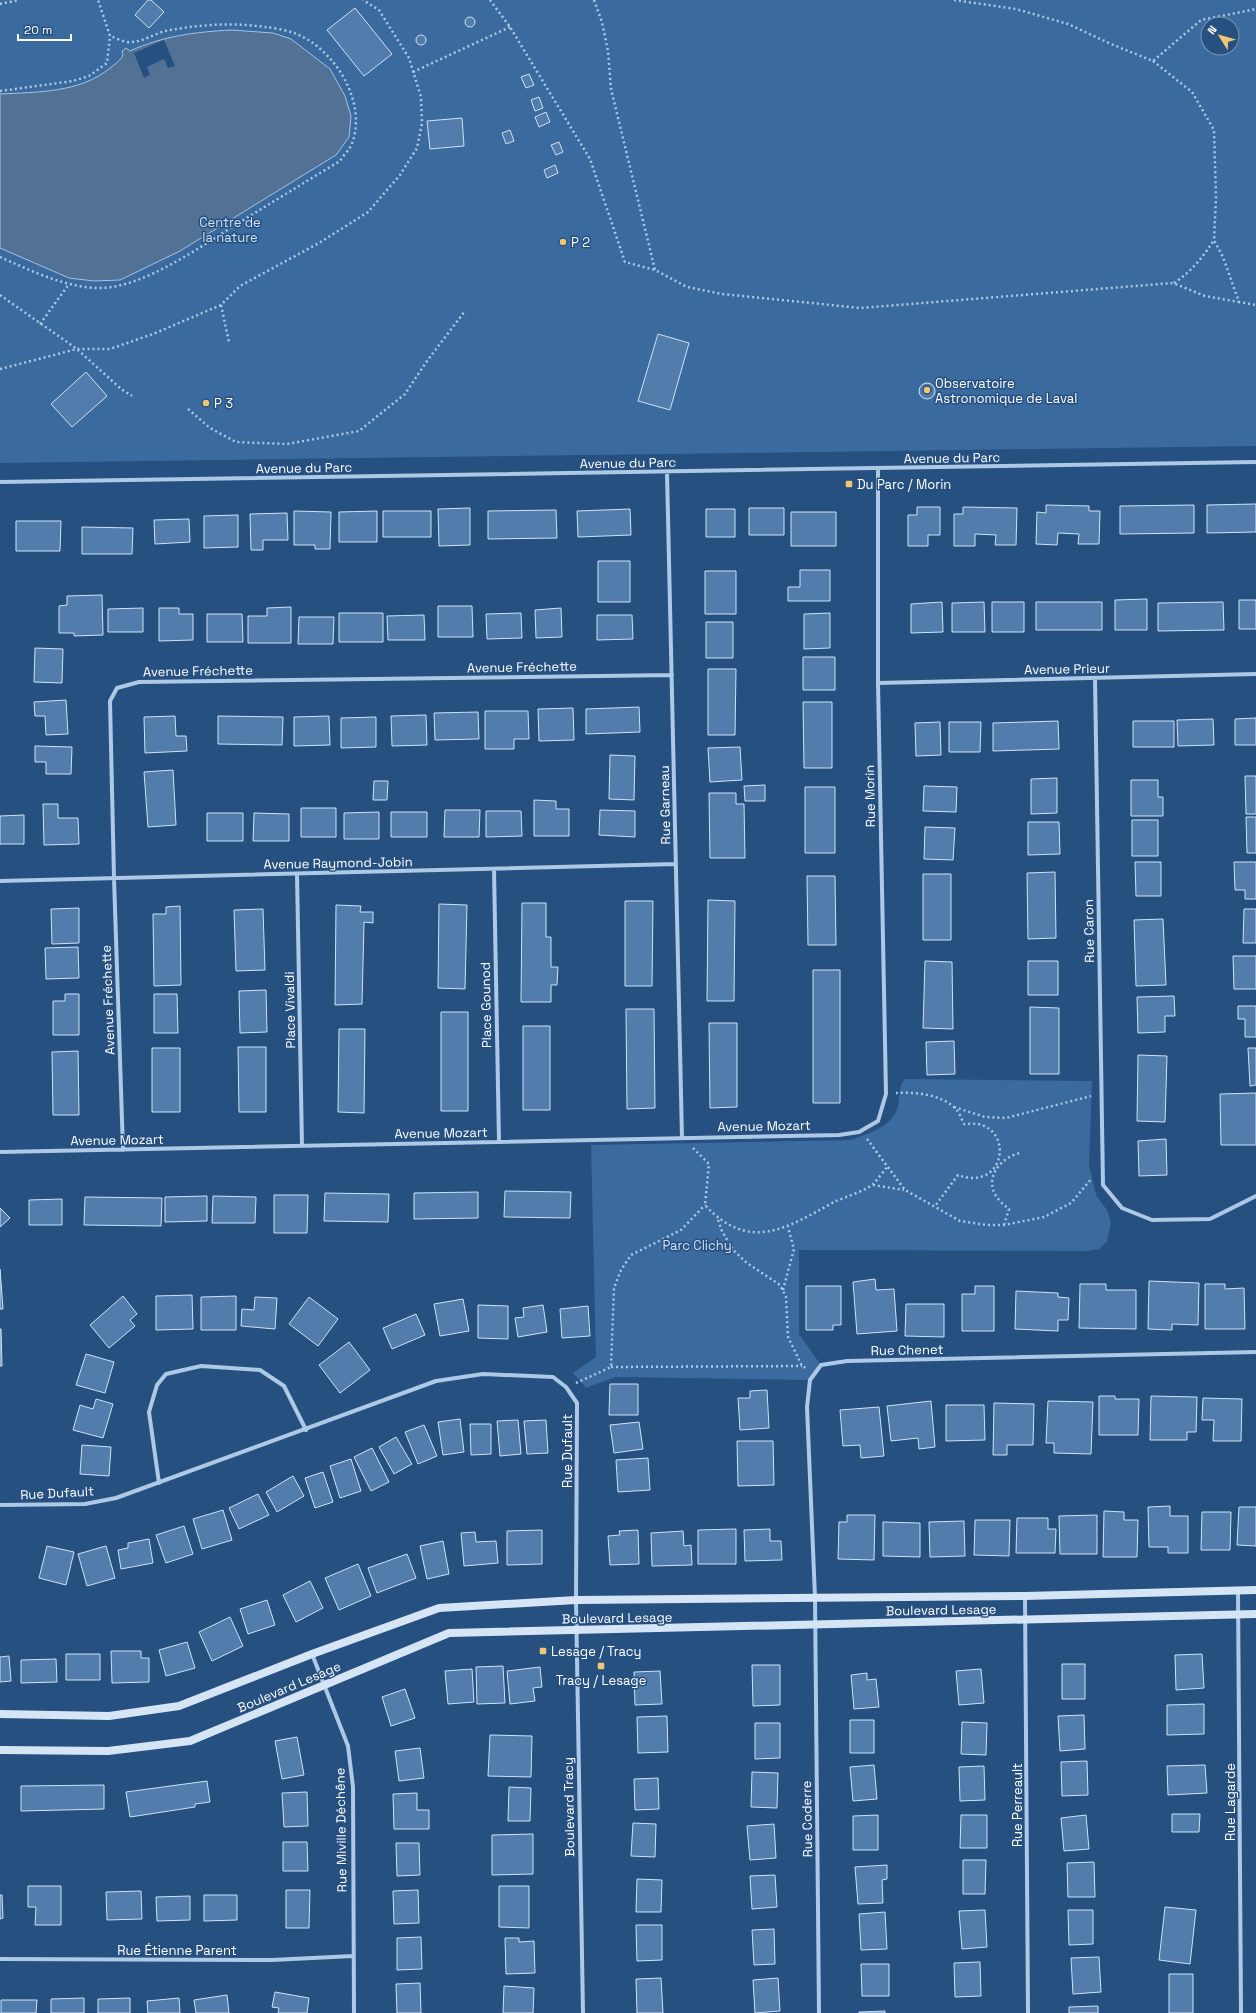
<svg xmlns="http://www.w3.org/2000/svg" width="1256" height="2013" font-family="'Space Grotesk',sans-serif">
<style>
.green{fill:#3a6a9e;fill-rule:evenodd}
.water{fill:#537194;stroke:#a1c4e7}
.pier{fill:#265080}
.building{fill:#527cab;stroke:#d0e2f5}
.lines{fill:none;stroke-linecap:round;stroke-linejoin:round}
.path{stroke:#adc9e6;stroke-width:2.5;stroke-dasharray:2 3;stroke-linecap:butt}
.street{stroke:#adc9e6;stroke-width:4}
.secondary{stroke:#d6e5f6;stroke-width:8}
.poi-dot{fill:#efc772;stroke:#265080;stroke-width:1.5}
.labels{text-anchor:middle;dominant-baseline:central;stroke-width:3;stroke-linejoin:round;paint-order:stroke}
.park-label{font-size:13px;fill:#d0e2f5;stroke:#265080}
.poi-label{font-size:13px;fill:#fff;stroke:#265080;text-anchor:start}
.street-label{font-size:13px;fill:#fff;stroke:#265080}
</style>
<rect width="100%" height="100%" fill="#265080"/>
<path class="green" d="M0,0h1256v446l-1256,17zM1208,24h24v24h-24z
M905,1079l187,2 -3,84 7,30 11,15 4,12 -4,20 -8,7 -10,2 -290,-1v84l22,31 -11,15 -195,-3 -29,11 -13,-15 23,-16 -5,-212 260,-5c18,-7 42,-13 47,-34 2,-10 0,-19 7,-27z"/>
<path class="water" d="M231,30l42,3 18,6 39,30 15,27 6,20 -2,21 -13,18 -156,96 -60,29 -26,1 -25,-3 -69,-30v-154c37,-2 80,-1 110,-26 5,-4 11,-8 13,-13l-1,-4 4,-3 4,3c33,-15 65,-19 101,-21z"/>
<path class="pier" d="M164,40l11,26 -7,2 -4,-9 -17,8 3,8 -6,3 -10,-25z"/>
<path class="building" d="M148,0h3l13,12 -15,16 -14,-13z
M355,8l37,46 -28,22 -37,-46z
M465 22a5 5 0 1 1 10 0a5 5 0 1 1-10 0Z
M416 40a5 5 0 1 1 10 0a5 5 0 1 1-10 0Z
M529,74l5,11 -8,3 -5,-11z
M539,97l4,11 -8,3 -4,-11z
M546,112l4,10 -11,5 -4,-10z
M462,118l2,28 -34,3 -3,-28z
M510,130l4,11 -8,3 -4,-11z
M559,142l4,10 -7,3 -5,-10z
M555,165l3,8 -11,5 -3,-8z
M658,334l31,9 -19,67 -32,-9z
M86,372l21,24 -35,31 -21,-23z
M919 391a8 8 0 1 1 16 0a8 8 0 1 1-16 0Z
M1256,504v28l-49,1v-28z
M1046,505l43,1v5h11l-1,33h-21l1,-10 -21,-1 -1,12 -21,-1 1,-32 9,1z
M1194,505v28l-74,1v-28z
M917,507h23v28h-12v11h-20v-31h9z
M963,507l54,1 -1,37h-21l1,-10 -21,-1v12h-21v-32h9z
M470,508v37l-31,1 -1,-37z
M749,508h35v27h-35z
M630,509l1,26 -53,2 -1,-26z
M706,509h29v28h-29z
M556,510l1,28 -69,1v-28z
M294,511l37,1 -1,37h-15v-4h-21z
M377,511v31h-38v-30z
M383,511h48v26h-48z
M791,512h45v34h-45z
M287,513l1,27h-25v10h-12l-1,-36z
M238,515v32l-34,1v-32z
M189,519l1,23 -35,2 -1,-24z
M16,521h45l-1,30h-44z
M82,527l51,1 -1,26h-50z
M598,561h32v41h-32z
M800,570h30v31h-42v-14h12z
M705,571h31v43h-31z
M102,595l1,40 -29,1v-3h-15v-27l8,-1v-9z
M1147,599v31h-32v-30z
M1239,600h17v29h-17z
M942,602l1,30 -32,1v-29z
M984,602l1,30h-33v-29z
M992,602h32v30h-32z
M1036,602h66v28h-66z
M1223,602l1,28 -66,1v-28z
M438,606h34l1,31h-35z
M291,607v36h-43v-27h19v-8z
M143,608v24h-35v-23z
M159,608h20v6h14v26l-34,1z
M561,608l1,29 -26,1 -1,-28z
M339,613h44v29h-44z
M521,613l1,25 -35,1 -1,-25z
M830,613v35l-26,1v-35z
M207,614h35l1,28h-36z
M424,615l1,25h-37l-1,-24z
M597,615h35l1,24 -36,1z
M299,617h35l-1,27h-35z
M706,622h27v36h-27z
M35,648l28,1 -1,34 -28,-1z
M803,657h32v33h-32z
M708,669h28l-1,66h-27z
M66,700l2,34 -22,1 -1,-19h-10l-1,-14z
M803,702h29v66h-28z
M639,707l1,25 -54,2v-25z
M573,708l1,32 -35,1 -1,-32z
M485,711h43l1,28h-15v10h-29z
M478,712l1,27 -44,1 -1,-27z
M426,715l1,30 -35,1 -1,-30z
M175,716l1,20h10l1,15 -42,2 -1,-36z
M218,716l65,1 -1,28 -64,-1z
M329,716l1,29 -36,1v-29z
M376,717v30l-35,1v-30z
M1256,718v27h-21v-26z
M1213,719l1,26 -36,1 -1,-26z
M1058,721l1,28 -66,2v-28z
M1133,721h41v26h-41z
M940,722l1,33 -25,1 -1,-33z
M949,722h32l-1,30h-31z
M35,746l37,1 -1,27h-25v-12h-11z
M740,747l2,33 -32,2 -2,-34z
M610,755l25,1 -1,44 -25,-1z
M173,770l3,55 -28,2 -4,-55z
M1245,776h11v38h-10z
M1057,778v35l-26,1v-35z
M1131,780h27v17h5v19h-32z
M374,781h14l-1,19h-14z
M765,785v16h-20l-1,-15z
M924,786l33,1 -1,25 -33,-1z
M805,787h30v66h-30z
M709,793h27v11h8l1,54h-35z
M534,800l22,1v8h13v27h-35z
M43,804h15v14h20l1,26 -35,1z
M301,808h35v29h-35z
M445,810h35l-1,27h-35z
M600,810l35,1v26l-36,-2z
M486,811h35l1,25 -36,1z
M379,812v27h-35v-26z
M391,812h36v25h-36z
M207,813h36v28h-36z
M254,813l35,1v27h-36z
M24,815v29h-24v-28z
M1246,817h10v36h-9z
M1132,820h26v36h-26z
M1028,822h31l1,32 -32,1z
M925,827l30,1 -2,32 -29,-1z
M1135,862h26v34h-25z
M1234,862h22v37h-11v-9h-10z
M1055,872l1,66 -28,1 -1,-66z
M923,874h28v66h-28z
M807,876h28l1,69h-28z
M708,900l27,1 -1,100h-27z
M625,901h28l-1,85h-27z
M522,903h24v34h5v30h7l-1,18h-6v17h-30z
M439,904l28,1 -2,84 -27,-1z
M336,905l25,1 -1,6h13v11l-9,-1 -2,82 -27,1z
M180,906l1,79 -27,1 -1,-72h13v-7z
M79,908v35l-27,1 -1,-35z
M263,909l2,61 -29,1 -2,-61z
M1244,909h12v34h-13z
M1163,919l3,66 -30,1 -2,-66z
M78,947l1,31 -33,1 -1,-31z
M1233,956h23v33h-22z
M925,961l27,1 1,67 -30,-1z
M1028,961h30v34h-30z
M813,970h27v133h-27z
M266,990l1,42 -27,1 -1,-42z
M65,994h14v41h-26v-34h12z
M154,994h23l1,39h-24z
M1174,996l1,20h-10v16l-27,1 -1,-36z
M1238,1006h18v31h-11v-18h-7z
M1030,1007l29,1v66h-29z
M626,1009h28l1,99 -28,1z
M441,1012h27v99h-27z
M709,1023h28v84l-27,1z
M523,1026h27v84h-27z
M339,1029h26l-1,84 -26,-1z
M954,1041l1,33 -28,1 -1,-33z
M238,1047h28v65h-27z
M152,1048h28v64h-28z
M1248,1048h8v37l-6,1z
M78,1051l1,64h-26l-1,-63z
M1138,1055l29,1 -2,66 -28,-1z
M1256,1093v52h-35l-1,-51z
M1166,1139l1,36 -28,1 -1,-35z
M505,1191l66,1 -1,26 -66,-1z
M478,1192v26l-64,1v-26z
M325,1193l64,1 -1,28 -64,-1z
M274,1195h34l-1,38h-33z
M207,1196v25l-42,1v-25z
M213,1196l43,1 -1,26h-43z
M85,1197l77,1 -1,28 -77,-1z
M62,1199v26h-33v-25z
M0,1208l10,10 -10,9z
M0,1269l3,40h-3z
M875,1279l1,11 18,-1 3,42 -40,3 -4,-52z
M1149,1281l50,2 -1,42 -26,-1v6l-24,-1z
M1080,1284h26v6h30v39l-57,-1z
M1205,1284h20v5l19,-1 1,41h-40z
M806,1286h35v39h-8v5h-27z
M975,1286h19v45h-32v-37h13z
M1016,1291l42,2v4l11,1 -1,22h-10v11l-43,-2z
M192,1295l1,34 -37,1v-34z
M123,1296l14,18 -7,6 5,6 -26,22 -19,-23z
M236,1296v34h-35v-33z
M255,1297l22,1 -2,31 -34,-3 1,-17 12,1z
M309,1297l29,22 -20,27 -29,-22z
M463,1299l6,32 -29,5 -6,-32z
M906,1304h38v33l-39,-1z
M478,1305l30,1v33l-30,-1z
M543,1305l4,27 -29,5 -3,-19 9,-1 -1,-9z
M588,1306l2,30 -28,2 -2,-29z
M416,1314l9,21 -33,14 -9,-21z
M0,1329h1l1,37h-2z
M349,1342l21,28 -30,23 -21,-28z
M86,1354l28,8 -9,31 -29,-8z
M610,1384h28v31h-29z
M767,1390l2,38 -29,2 -2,-32h12v-7z
M1099,1396h16v3h24l-1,36h-39z
M1151,1396l46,1 -1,35h-9v8h-37z
M1203,1398l39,1 -1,42h-28l1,-21h-12z
M96,1399l17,5 -10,34 -30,-8 7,-25 13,4z
M931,1401l4,46 -16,2 -1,-11 -27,3 -4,-35z
M1048,1401l45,1 -2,52 -37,-1v-10h-8z
M994,1403l40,1 -1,41h-26v10h-14z
M946,1405h38l1,35 -39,1z
M879,1407l5,49 -23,2 -1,-13 -17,1 -3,-36z
M460,1419l4,33 -21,3 -5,-33z
M518,1420l3,34 -21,2 -3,-35z
M546,1420l2,33 -21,1 -3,-33z
M639,1422l4,27 -29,4 -4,-28z
M470,1424h21v30l-20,1z
M424,1425l13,31 -19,8 -13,-32z
M396,1437l16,27 -18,10 -15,-27z
M737,1441h36l1,44 -36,1z
M82,1445l29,2 -2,29 -29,-2z
M372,1448l17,34 -18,9 -17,-34z
M648,1458l2,32 -32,2 -2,-32z
M351,1459l10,32 -21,7 -10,-32z
M323,1472l10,30 -18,6 -10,-30z
M293,1476l11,20 -27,16 -11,-20z
M258,1494l11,21 -30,14 -10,-21z
M1170,1506v10h18v37h-20v-6h-19l-1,-40z
M1239,1507h17v39l-19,-1z
M223,1510l9,30 -30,9 -9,-30z
M1104,1511l20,1v8h14l-1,37h-34z
M1202,1512h29l-1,38h-29z
M847,1515h28l-1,45 -36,-1 1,-37h8z
M1097,1515v39h-37l-1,-38z
M1017,1518h31v11h8l-1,24h-39z
M975,1520h35l-1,36 -35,-1z
M964,1521l1,35 -35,1 -1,-35z
M883,1522l37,1v34l-37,-1z
M184,1526l9,28 -27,9 -10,-28z
M736,1529v35h-38v-34z
M770,1529v12h11l1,19 -37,1 -1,-31z
M542,1530v34l-35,1v-34z
M638,1530l1,34 -29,1 -2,-29 12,-1 -1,-4z
M683,1531l1,15 7,-1 1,20 -40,1 -1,-33z
M475,1532l1,10 20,-1 2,22 -34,3 -3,-33z
M149,1539l4,24 -32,6 -3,-19 10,-2v-5z
M443,1541l6,33 -22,5 -7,-33z
M47,1546l27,6 -8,33 -27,-7z
M106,1546l9,32 -28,8 -9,-32z
M407,1554l9,24 -39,15 -9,-25z
M358,1564l13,32 -32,14 -14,-32z
M310,1581l13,27 -27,14 -13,-27z
M267,1600l8,25 -27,9 -8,-25z
M230,1617l13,29 -31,15 -13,-29z
M187,1642l8,26 -29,8 -7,-26z
M111,1651h30v7h8v24l-37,1z
M66,1654h34v26h-34z
M1202,1654l2,34 -28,2 -1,-35z
M9,1656l2,25 -11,1v-25z
M56,1659l1,23 -36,1v-23z
M1062,1664h23v35h-23z
M752,1665h28v40l-27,1z
M503,1666l2,37 -28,1 -1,-37z
M540,1667l2,20 -9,1 2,13 -25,3 -3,-33z
M472,1669l2,33 -26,2 -3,-33z
M981,1669l3,34 -25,2 -3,-34z
M660,1671l2,33 -27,1 -1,-33z
M867,1673v7l9,-1 3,28 -25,2 -3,-34z
M405,1689l10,29 -24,8 -9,-29z
M1204,1704v30l-37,1v-30z
M1084,1715l1,34 -25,2 -2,-35z
M667,1716l1,36 -30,1 -1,-36z
M850,1720h24v33h-24z
M962,1722l25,1 -1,32 -25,-1z
M755,1723h25v35l-25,1z
M490,1735l42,1 -1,41 -43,-1z
M297,1737l7,38 -22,4 -7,-38z
M420,1748l4,30 -25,3 -4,-30z
M1087,1761l1,34 -26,1 -1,-34z
M874,1765l3,34 -24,2 -3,-34z
M1205,1765l2,28 -39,2 -1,-29z
M984,1766l1,34 -25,1 -1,-34z
M752,1772l26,1 -1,35 -26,-1z
M658,1778l1,31 -24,1 -1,-31z
M207,1781l3,21 -15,2v3l-65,10 -4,-25z
M104,1785v24l-83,2v-25z
M509,1787l22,1 -1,33h-22z
M307,1792l1,34 -24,1 -2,-34z
M417,1793v17h12v19h-35l-1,-35z
M1172,1814h28l-1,18h-27z
M878,1815v35h-25v-34z
M961,1815h26v33h-27z
M1086,1815l3,34 -25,2 -3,-33z
M633,1823l23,1 -1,33 -24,-1z
M774,1824l2,34 -26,2 -3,-34z
M533,1834v40l-41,1v-40z
M283,1842h24l1,29h-25z
M396,1843h23l1,32 -23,1z
M963,1860h23l-1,34h-22z
M1094,1862l1,35h-27l-1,-34z
M887,1865v14l-5,1 1,23 -25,1 -3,-37z
M775,1875l2,32 -25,2 -2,-33z
M637,1879l25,1 -1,32h-25z
M28,1886h33v39h-26l1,-18h-8z
M499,1886h30v42l-30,-1z
M286,1890h24l-1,38h-23z
M418,1890l1,33 -25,1 -1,-33z
M141,1891l1,28 -35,1 -1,-28z
M0,1895h2l1,23 -3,1z
M204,1895h33v25l-33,1z
M190,1896v24l-33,1 -1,-24z
M1165,1907l31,3 -6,54 -31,-4z
M985,1910l2,37 -25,2 -3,-38z
M1068,1910h25v34l-24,1z
M885,1912l2,37 -26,1 -2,-36z
M636,1925h26v35l-25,1z
M774,1929l1,35 -21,1 -2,-35z
M421,1937l1,32 -25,1v-32z
M505,1938h14v4l15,-1 1,32 -29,1z
M1099,1957l2,35 -28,2 -2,-36z
M980,1962l1,34 -26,1 -1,-34z
M861,1964h28v32h-27z
M1169,1974h24v39h-24z
M661,1978l2,35h-26l-1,-34z
M778,1978l2,33 -25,2 -2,-33z
M420,1983l1,30h-24l-1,-29z
M504,1986l30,2 -1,25h-30z
M275,1992l34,6 -2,15h-29l1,-5 -7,-1z
M227,1995l2,18h-33l-2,-13z
M84,1998v15h-33v-14z
M130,1998v15h-32v-14z
M179,1998l1,15h-32l-1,-12z
M1,2000h36l-1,13h-35z
M1098,2006v7h-29v-6z
M885,2011v2h-26v-1z"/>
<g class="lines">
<path class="path" d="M490,0l20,27 80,132 35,103 30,8 32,17 35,7 138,14 313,-25 32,13 34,6
M594,0l8,22 6,29 3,38 44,181
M954,0l62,9 52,15 43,20 42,17 48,-41 55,-11
M0,4l19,-4
M1153,61l39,31 22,38 2,67 -2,43 9,17 16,45 17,3
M413,72l97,-45
M0,91l73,-10 16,-5 18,-13 3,-27 -12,-36
M0,257c29,13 69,32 101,31 43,-1 99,-41 136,-64 34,-21 68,-42 103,-63 3,-5 8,-10 11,-15 18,-42 -16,-98 -57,-113 -9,-3 -20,-5 -29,-6 -33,-5 -68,-2 -100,4 -11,3 -23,11 -34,11 -6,1 -15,-4 -21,-6
M1174,283c17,-11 29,-26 40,-43
M0,295l77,54 44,40 11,7
M221,305l8,37
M40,324l29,-40
M0,369l77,-20h33l43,-15 68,-29 19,-19 79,-43 49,-31 32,-37 17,-27 5,-25 -1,-26 -12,-39 -30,-48 -16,-10
M188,409l22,19 26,14 51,2 72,-13 46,-37 22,-33 38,-50
M896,1093c19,-1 44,1 59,15 4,4 6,10 9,16 6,0 13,-1 18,1 32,12 19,66 -24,50l-23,31
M954,1107l31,10 21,1 85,-22
M867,1139l38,51 55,31 26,4h18l40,-8 27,-14 21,-25
M693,1148l16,16 -4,41c44,48 82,23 129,-3 11,-5 31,-11 39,-18 5,-5 10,-12 14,-17
M873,1185l31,5
M718,1220l4,11 11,19 14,13 33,22 6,12 2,40 14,29 4,2
M1004,1225l5,-16c-5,-4 -10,-8 -13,-13 -12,-20 6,-39 24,-43
M783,1290l11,-41 -6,-22
M611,1367l191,-1
M576,1383l35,-16 3,-79 7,-18 10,-15 50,-25 24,-25"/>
<path class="street" d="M667,472l15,666
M0,482l1256,-20
M1095,678l8,507 19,23 30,12 58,-1 46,-23
M878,683l378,-9
M494,869l5,273
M297,874l5,272
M0,881l676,-17
M123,1150l-9,-272 -4,-177 7,-13 22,-6 533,-7
M0,1152l839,-17 20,-3 19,-11 8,-27 -8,-411v-214
M159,1483l-10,-71 8,-27 9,-11 35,-8 59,4 24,16 22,44
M0,1505l85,-1 31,-6 320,-117 47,-7 70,3 13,10 11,16 -1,197 7,413
M1238,1591l3,422
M1025,1596l3,417
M312,1654l36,92 5,41 1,226
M0,1959l272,1 81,-4
M819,2013l-4,-416 -8,-190 3,-27 11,-15 26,-4 409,-9"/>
<path class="secondary" d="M0,1714l109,2 70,-10 133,-52 127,-46 137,-8 449,-4 231,-6
M0,1750l108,1 82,-10 259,-108 807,-19"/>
</g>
<g class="poi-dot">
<circle cx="563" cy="242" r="4"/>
<circle cx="927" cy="390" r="4"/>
<circle cx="206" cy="403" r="4"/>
<rect x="845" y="480" width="8" height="8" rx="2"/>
<rect x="539" y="1647" width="8" height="8" rx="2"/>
<rect x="597" y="1662" width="8" height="8" rx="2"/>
</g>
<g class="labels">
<g class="park-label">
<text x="230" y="222">Centre de<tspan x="230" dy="15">la nature</tspan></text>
<text x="697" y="1245">Parc Clichy</text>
</g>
<g class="poi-label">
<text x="571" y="242">P 2</text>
<text x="935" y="383">Observatoire<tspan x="935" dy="15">Astronomique de Laval</tspan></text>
<text x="214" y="403">P 3</text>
<text x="857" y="484">Du Parc / Morin</text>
<text x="551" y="1651">Lesage / Tracy</text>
<text x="601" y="1680" text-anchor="middle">Tracy / Lesage</text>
</g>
<g class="street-label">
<text transform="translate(952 458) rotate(-1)">Avenue du Parc</text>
<text transform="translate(628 463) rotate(-1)">Avenue du Parc</text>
<text transform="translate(304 468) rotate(-1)">Avenue du Parc</text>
<text transform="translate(522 667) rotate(-1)">Avenue Fréchette</text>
<text transform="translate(1067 669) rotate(-1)">Avenue Prieur</text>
<text transform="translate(198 671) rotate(-1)">Avenue Fréchette</text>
<text transform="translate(870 796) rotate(-91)">Rue Morin</text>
<text transform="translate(665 805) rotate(-91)">Rue Garneau</text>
<text transform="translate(338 863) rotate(-1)">Avenue Raymond-Jobin</text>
<text transform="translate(1089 931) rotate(-91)">Rue Caron</text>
<text transform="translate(108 1000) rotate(-92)">Avenue Fréchette</text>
<text transform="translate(486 1005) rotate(-91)">Place Gounod</text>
<text transform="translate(290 1010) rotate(-91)">Place Vivaldi</text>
<text transform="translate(764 1126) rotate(-1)">Avenue Mozart</text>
<text transform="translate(441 1133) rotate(-1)">Avenue Mozart</text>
<text transform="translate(117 1140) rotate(-1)">Avenue Mozart</text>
<text transform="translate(907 1350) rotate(-1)">Rue Chenet</text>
<text transform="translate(567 1451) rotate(-90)">Rue Dufault</text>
<text transform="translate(57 1493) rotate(-3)">Rue Dufault</text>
<text transform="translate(941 1610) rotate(-1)">Boulevard Lesage</text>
<text transform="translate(617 1618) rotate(-1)">Boulevard Lesage</text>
<text transform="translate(289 1687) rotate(-23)">Boulevard Lesage</text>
<text transform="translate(1230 1802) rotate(-90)">Rue Lagarde</text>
<text transform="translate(1017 1805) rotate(-90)">Rue Perreault</text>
<text transform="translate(569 1807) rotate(-91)">Boulevard Tracy</text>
<text transform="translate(807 1819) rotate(-91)">Rue Coderre</text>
<text transform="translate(341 1830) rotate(-91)">Rue Miville Déchêne</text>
<text x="177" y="1950">Rue Étienne Parent</text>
</g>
</g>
<g transform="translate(1220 36) rotate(307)"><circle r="19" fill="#265080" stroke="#7d96b3"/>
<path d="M0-3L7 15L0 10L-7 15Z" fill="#efc772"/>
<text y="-6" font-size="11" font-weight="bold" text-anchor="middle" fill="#ffffff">N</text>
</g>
<path d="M18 34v6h53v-6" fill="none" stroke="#ffffff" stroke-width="2"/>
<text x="24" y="34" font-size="12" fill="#ffffff" stroke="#265080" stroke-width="3" paint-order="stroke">20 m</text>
</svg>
